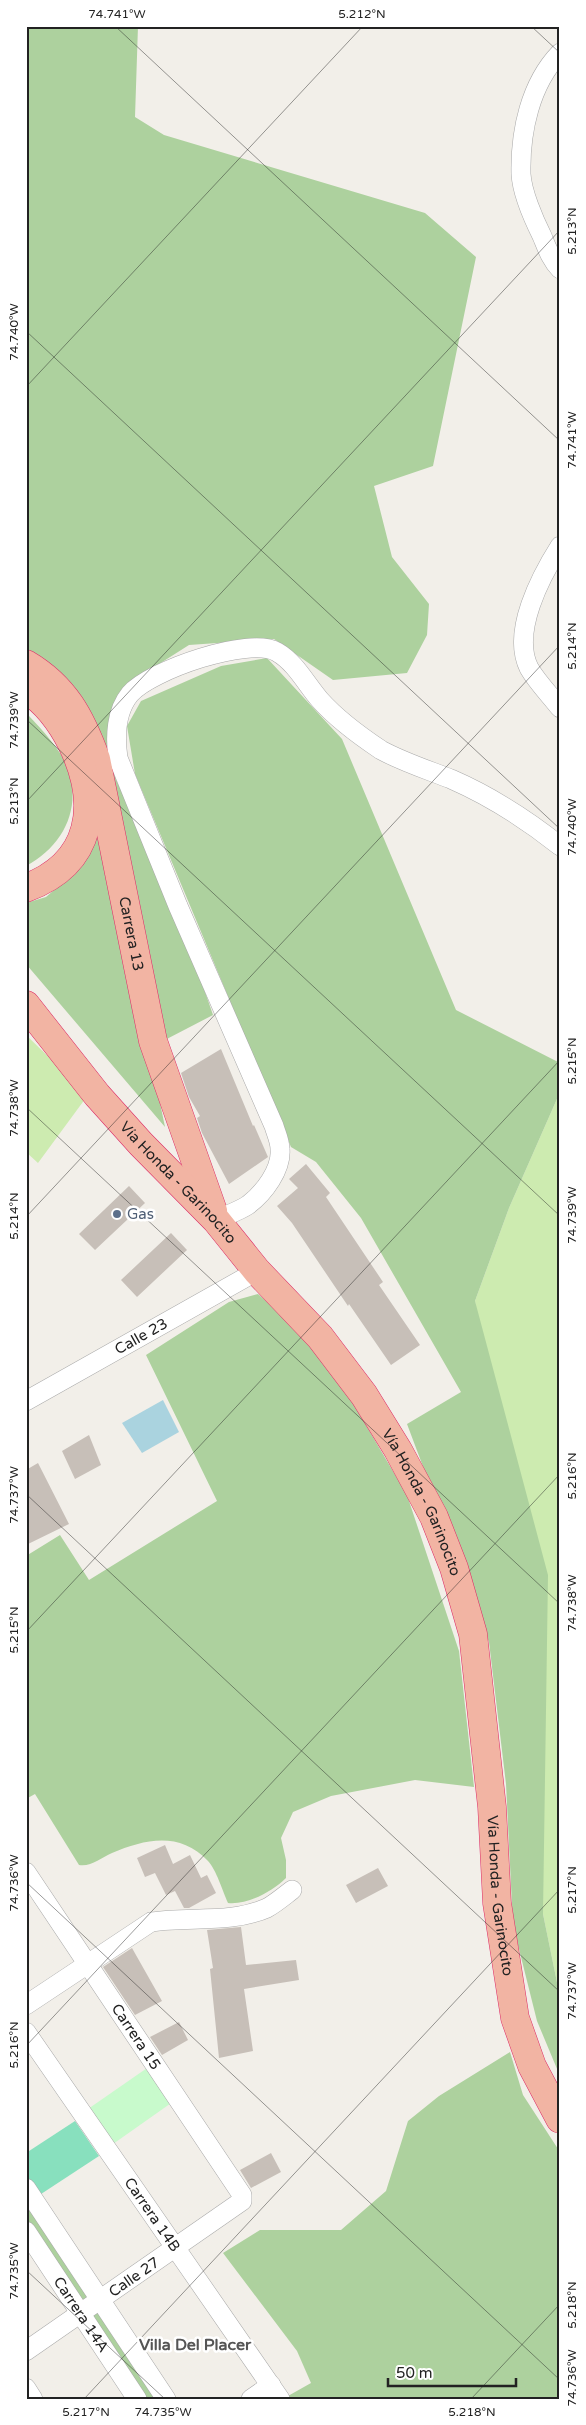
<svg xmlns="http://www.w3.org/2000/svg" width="586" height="2425" font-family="'Varela Round',sans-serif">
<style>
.grass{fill:#cdebb0}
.forest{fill:#add19e}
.park{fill:#c8facc}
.pitch{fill:#88e0be}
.water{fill:#aad3df}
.building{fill:#c7bfb8}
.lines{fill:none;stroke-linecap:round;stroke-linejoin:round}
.minor-casing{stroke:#a9a9a9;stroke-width:20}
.trunk-casing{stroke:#dc2a67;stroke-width:29}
.minor{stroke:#fff;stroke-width:19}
.trunk{stroke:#f2b4a3;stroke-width:28}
.ticks{fill:none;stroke:#222;stroke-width:1;stroke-opacity:0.45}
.service-dot{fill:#5c6f8a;stroke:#fff;stroke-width:2}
.labels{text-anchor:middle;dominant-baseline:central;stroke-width:5;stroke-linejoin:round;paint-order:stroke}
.street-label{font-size:15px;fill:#222;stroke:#fff}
.service-label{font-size:15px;fill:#4e5e75;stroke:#fff;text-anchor:start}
.neighbourhood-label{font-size:16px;font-weight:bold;fill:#555;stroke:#fff}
.neatline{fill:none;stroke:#222;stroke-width:2}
.ticks-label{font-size:12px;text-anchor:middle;fill:#222}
</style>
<rect width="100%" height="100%" fill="#f2efe9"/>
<path class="grass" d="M26,1035l62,60 -50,68 -12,-11z
M560,1092v905l-17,-83 -68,-613 34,-93z"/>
<path class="forest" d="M26,26h112l-3,91 29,18 261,78 51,44 -43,209 -59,20 18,71 37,47 -2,31 -20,38 -74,7 -59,-41 -85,6 -63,40 -17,57 7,37 77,178 20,58 -52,27 -52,-249 -83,-141z
M267,658l75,81 114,271 104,53v29l-51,116 -34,93 73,274 -5,339 17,83v79l-23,-55 -24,-96 -7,-141 -17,-142 -82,-218 54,-32 -100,-174 -45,-56 -25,-15 -156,-373 -8,-48 14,-25 80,-35z
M26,713c13,13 36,38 42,55 14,41 -5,78 -42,98z
M100,814l65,313 -139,-163v-61l20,-6 22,-19z
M258,1294l35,31 54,68 60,102 52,156 15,136 -59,-7 -84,16 -38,16 -12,26 5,22v18c-14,14 -39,27 -58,25 -5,-11 -12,-34 -20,-42 -28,-30 -63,-22 -96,-8 -11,5 -21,14 -33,12l-44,-71 -9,5v-243l34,-21 29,45 128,-79 -71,-146 83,-53z
M510,2052l13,43 37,57v247h-269l-3,-3 23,-13 -14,-32 -74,-98 37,-23h81l45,-39 22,-70 31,-25z
M26,2200l69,98 -14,8 -55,-82z
M101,2306l60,93h-20l-55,-83z"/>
<path class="park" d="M150,2066l24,35 -61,43 -25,-35z"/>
<path class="pitch" d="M75,2121l24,35 -61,40 -12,-18v-25z"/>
<path class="water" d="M163,1400l16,32 -37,21 -20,-30z"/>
<path class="building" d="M221,1049l32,77 1,-1 14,32 -39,27 -27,-51 -5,-15 3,-2 -11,-19 -8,-24z
M306,1164l24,29 -4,4 57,85 -4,3 41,60 -29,20 -42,-61 -1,2 -56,-83 -15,-17 21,-18 -9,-9z
M129,1186l16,17 -50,47 -16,-16z
M171,1233l16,17 -50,47 -16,-17z
M89,1435l12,30 -26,14 -13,-28z
M38,1463l31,61 -43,21v-75z
M165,1845l8,19 17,-9 11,23 6,-3 9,18 -27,15h-5l-9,-17 -9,4 -11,-22 -10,4 -8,-19z
M378,1868l10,18 -32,17 -10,-18z
M241,1927l5,38 50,-5 3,20 -55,9 9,62 -34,7 -9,-89 3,-1 -6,-38z
M132,1948l30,53 -27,14 -32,-48z
M179,2022l9,18 -26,15 -12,-18z
M271,2153l10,19 -30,16 -11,-18z"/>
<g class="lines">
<defs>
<g id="minor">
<path d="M560,53c-30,31 -40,79 -39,121 1,18 13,46 21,62 5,12 9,24 18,33"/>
<path d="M560,546c-19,30 -49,86 -31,122 8,14 21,27 31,40"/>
<path d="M216,1220c11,-5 23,-9 32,-15 16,-12 34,-36 32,-56 0,-8 -4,-16 -6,-23l-96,-220 -60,-148c-3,-21 -2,-47 12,-64 21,-24 119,-58 147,-42 19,11 29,32 43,48 17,19 40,36 61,50 22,12 47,20 70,29 39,17 75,40 109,67"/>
<path id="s1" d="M26,1401l231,-130"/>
<path id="s2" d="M26,1872l216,323v6l-216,150"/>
<path d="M26,2005l125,-83c38,-6 80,2 116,-14 9,-5 17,-12 25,-18"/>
<path id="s3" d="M26,2032l254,367"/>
<path d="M26,2188l140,211"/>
<path id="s4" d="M26,2231l111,168"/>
<path d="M26,2388l7,11"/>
<path d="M251,2399l20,-14"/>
</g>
<g id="trunk">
<path id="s5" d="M26,664c39,23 55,54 70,95l57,282 60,170"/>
<path d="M26,689c20,13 36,35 46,55 29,60 21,119 -46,144"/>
<path id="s6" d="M26,1005l71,90 44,49 75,76 41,51 63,66 44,58 34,55 36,67 20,51 19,66 19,173 5,96 18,115 17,48 28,53"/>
</g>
</defs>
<use href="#minor" class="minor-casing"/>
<use href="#trunk" class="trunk-casing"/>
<use href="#minor" class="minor"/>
<use href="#trunk" class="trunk"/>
</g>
<path class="ticks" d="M115,26l445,415M531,26l29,27M26,331l534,498M26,387l337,-361M26,719l534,497M26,802l534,-572M26,1107l534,497M26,1217l534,-572M26,1494l534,498M26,1632l534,-572M26,1882l534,498M26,2046l534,-572M26,2270l139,129M84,2399l476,-510M471,2399l89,-95"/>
<circle class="service-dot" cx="117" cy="1214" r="5"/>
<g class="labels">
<g class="street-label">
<text stroke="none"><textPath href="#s5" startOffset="299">Carrera 13</textPath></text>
<text stroke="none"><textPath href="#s6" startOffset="234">Vía Honda - Garinocito</textPath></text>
<text stroke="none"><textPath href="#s1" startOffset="132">Calle 23</textPath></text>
<text stroke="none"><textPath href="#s6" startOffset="639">Vía Honda - Garinocito</textPath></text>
<text stroke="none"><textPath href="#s6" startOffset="1044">Vía Honda - Garinocito</textPath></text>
<text stroke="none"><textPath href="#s2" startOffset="198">Carrera 15</textPath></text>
<text stroke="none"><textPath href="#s3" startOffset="222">Carrera 14B</textPath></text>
<text transform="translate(134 2277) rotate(-35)">Calle 27</text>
<text stroke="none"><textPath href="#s4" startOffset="100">Carrera 14A</textPath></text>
</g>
<g class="service-label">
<text x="127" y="1214">Gas</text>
</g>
<g class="neighbourhood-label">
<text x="195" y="2345">Villa Del Placer</text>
</g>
</g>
<rect width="586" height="2425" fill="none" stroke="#ffffff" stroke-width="55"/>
<path d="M388 2378v8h128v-8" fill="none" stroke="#222222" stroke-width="2.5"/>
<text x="396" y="2378" font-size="15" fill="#222222" stroke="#ffffff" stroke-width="4" paint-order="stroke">50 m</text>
<rect x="28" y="28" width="530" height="2370" class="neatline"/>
<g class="ticks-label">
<text x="117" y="18">74.741°W</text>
<text x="362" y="18">5.212°N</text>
<text transform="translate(572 231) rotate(-90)" y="4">5.213°N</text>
<text transform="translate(14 332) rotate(-90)" y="4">74.740°W</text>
<text transform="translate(572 440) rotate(-90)" y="4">74.741°W</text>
<text transform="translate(572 646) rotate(-90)" y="4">5.214°N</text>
<text transform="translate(14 720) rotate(-90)" y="4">74.739°W</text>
<text transform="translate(14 801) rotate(-90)" y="4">5.213°N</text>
<text transform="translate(572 827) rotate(-90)" y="4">74.740°W</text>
<text transform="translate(572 1061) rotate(-90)" y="4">5.215°N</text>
<text transform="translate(14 1108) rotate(-90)" y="4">74.738°W</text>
<text transform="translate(572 1215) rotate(-90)" y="4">74.739°W</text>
<text transform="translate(14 1216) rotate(-90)" y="4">5.214°N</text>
<text transform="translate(572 1476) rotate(-90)" y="4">5.216°N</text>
<text transform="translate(14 1495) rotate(-90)" y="4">74.737°W</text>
<text transform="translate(572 1603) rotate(-90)" y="4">74.738°W</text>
<text transform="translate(14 1630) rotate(-90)" y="4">5.215°N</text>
<text transform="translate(14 1883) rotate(-90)" y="4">74.736°W</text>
<text transform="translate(572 1890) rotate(-90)" y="4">5.217°N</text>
<text transform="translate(572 1991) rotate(-90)" y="4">74.737°W</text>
<text transform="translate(14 2045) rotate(-90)" y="4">5.216°N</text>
<text transform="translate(14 2271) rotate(-90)" y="4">74.735°W</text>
<text transform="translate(572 2305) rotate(-90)" y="4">5.218°N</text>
<text transform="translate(572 2378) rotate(-90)" y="4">74.736°W</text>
<text x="86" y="2416">5.217°N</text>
<text x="163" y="2416">74.735°W</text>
<text x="472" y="2416">5.218°N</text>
</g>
</svg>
